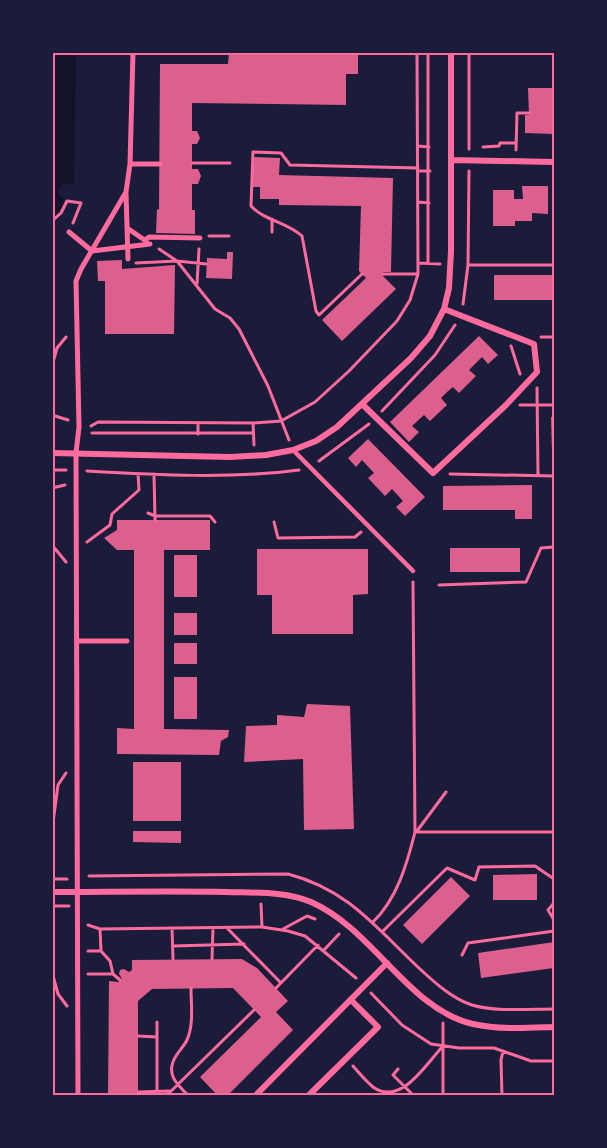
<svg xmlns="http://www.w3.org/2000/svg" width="607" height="1148" font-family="'Noto Sans',sans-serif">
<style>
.water{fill:#12122b}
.building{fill:#dd5f8e}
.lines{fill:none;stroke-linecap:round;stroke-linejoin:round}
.path{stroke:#ff6b9d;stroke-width:3}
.service{stroke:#ff6b9d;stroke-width:4.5}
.pedestrian{stroke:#ff6b9d;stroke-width:5}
.minor{stroke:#ff6b9d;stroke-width:6}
.neatline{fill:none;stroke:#ff6b9d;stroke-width:2}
</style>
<rect width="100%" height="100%" fill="#1b1b3a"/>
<path class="water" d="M53,53h23l-2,131h-11l-6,6 1,4 6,4 -1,8 -10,13z"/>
<path class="building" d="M229,52h129v22h-12v31l-154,-2v28h5l3,7 -3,6h-5v25h6l3,7 -3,8h-6v26h3v24l-39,-1 1,-24 2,1 1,-146h68z
M528,88h26v46l-29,-1v-18h4z
M253,157l27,1 -1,17 114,3 -2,94h-8v4l13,13 -54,52 -20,-21 44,-42 -7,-7 2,-65 -82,-1v-6h-19v-12h-8z
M522,186h26v28l-16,-1v8h-17v5h-22v-36h21v9h9z
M227,252h6l-1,27 -26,-1 1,-20 20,1z
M122,260v9l53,-4 -1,69h-69v-53h-7l-1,-20z
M494,275h60v25h-60z
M479,336l19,19 -10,9 -6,-7 -13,13 7,6 -17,17 -6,-6 -6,5 -6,6 6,7 -17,16 -6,-6 -12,11 7,6 -10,10 -19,-20z
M551,417h3v35h-2z
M368,439l57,58 -20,19 -9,-9 7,-6 -11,-12 -7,7 -17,-18 6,-5 -12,-13 -6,7 -8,-9z
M532,485v34h-17v-9h-72v-24z
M117,520h93v30h-46v179l65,1 -1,7 -7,4 -2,14 -102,-1v-26l17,1v-179h-17l-13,-12 13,-8z
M450,548h70v24h-70z
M257,549h111v45l-15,1v39h-81v-39h-15z
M174,555h23v42h-23z
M174,613h23v22h-23z
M174,643h23v21h-23z
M174,677h23v42h-23z
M307,704l43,2 4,123 -50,1 -1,-71 -59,3 2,-36 31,-1v-10l27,2z
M133,762h48v59h-48z
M133,831h48v12l-48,-1z
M537,874v26h-44v-25z
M451,877l19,19 -48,48 -19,-19z
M554,942v26l-73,10 -3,-25z
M242,959l15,9 31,33 -12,11 17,18 -66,66h-9l-18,-19 61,-60 -28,-29 -81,1 -14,12v95h-30l1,-115 9,1 4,-3 -3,-5 1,-4 4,-1 5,3 3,-2v-10z"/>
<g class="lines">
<path class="path" d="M428,52v211
M418,146l11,1
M483,147l16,-1 1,-3h16
M469,149v-97
M516,150l1,-37h12
M192,163h38
M418,171h12
M418,202l11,1
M52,221l9,-8 6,-12 14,2 -8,20
M272,232v-13
M209,236h20
M159,249l18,12 38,48 15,9 9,11 29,57 21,54
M136,263l41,-2 29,3
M418,263l22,1
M469,265h85
M362,274l-43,41 -3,-4 -14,-75c-15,-14 -37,-15 -51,-30l2,-54 28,1 9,12 128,3
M383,274h35
M197,284l2,-35
M463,304l5,-39 1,-94
M541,337h13
M511,346l9,28
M52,366l5,-18 9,-11
M537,388l1,88
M520,405h34
M382,411l53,-56 20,-30
M52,415l16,5
M253,423l1,22
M91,426l7,-4 155,1 28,-2 34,-19 34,-31 48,-50 13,-21 8,-26 -1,-222
M92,433h161
M198,434v-11
M319,461l50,-37
M52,470h14
M87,471c69,4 144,8 212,-1
M154,474l1,46
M450,474l104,2
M52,488l13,-3
M148,513l7,3h55l5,6
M274,522l4,16 77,-1 6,-5
M87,542l23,-17 2,-11 27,-24 -1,-16
M52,545l14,17
M413,582l2,250
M439,585l87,-3 15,-34 13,-1
M52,830l6,-45 8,-12
M417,831l29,-39
M89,876l199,-2c61,16 88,54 132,95 15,14 33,30 52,36 22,7 59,4 82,4
M52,879h15
M554,903l-6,7 6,10
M261,904l1,23
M52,906h17
M373,922c24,-23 34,-58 42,-90h139
M88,925l12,4 162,-2 26,4 17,5 51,42
M172,928l1,31
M100,929l1,22
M228,929l53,54
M283,929l24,-13 8,3
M382,932l65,-64 28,12 4,-13 56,-1 19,13
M173,946l71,-2
M324,950l15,-16
M88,951h13l9,10 3,13 7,6
M462,955l6,-12 86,-12
M212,959l1,-31
M52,972l6,22 9,12
M88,974h25
M276,988l42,-43
M371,993l31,32 29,19 28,4h35l37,13h23
M157,1022v74
M443,1023v73
M138,1036l19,1
M353,1066c6,7 13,15 20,21 28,20 53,-23 70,-41
M398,1069l-5,6 21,21
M138,1092l31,-1
M166,1096l88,-86
M189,1096c-13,-12 -24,-23 -13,-40 3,-5 8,-10 11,-16 7,-16 4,-35 4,-52
M502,1096l-1,-36 2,-9"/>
<path class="service" d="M293,450l120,121"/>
<path class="pedestrian" d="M130,164h30
M126,193l2,66
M127,228l19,13
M69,232l23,19 58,-7
M145,240l4,-3 51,1
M77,641h50
M78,1096l-2,-643 3,-26 -3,-146 5,-12 45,-77 4,-28 3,-112"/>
<path class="minor" d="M452,160l102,2
M362,404l71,69 73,-68 31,-33 -3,-28 -90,-35
M52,453l178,4 36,-2 27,-5 23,-9 21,-14 74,-69 19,-22 14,-27 5,-21 2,-37v-199
M52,892c58,0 116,-1 174,0 27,1 60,-1 85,10 62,27 98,108 162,122 27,6 54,4 81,3
M255,1096l132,-133
M308,1096l70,-69 -27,-27"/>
</g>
<rect width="607" height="1148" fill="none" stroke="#1b1b3a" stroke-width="108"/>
<rect x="54" y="54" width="499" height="1040" class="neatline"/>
</svg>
